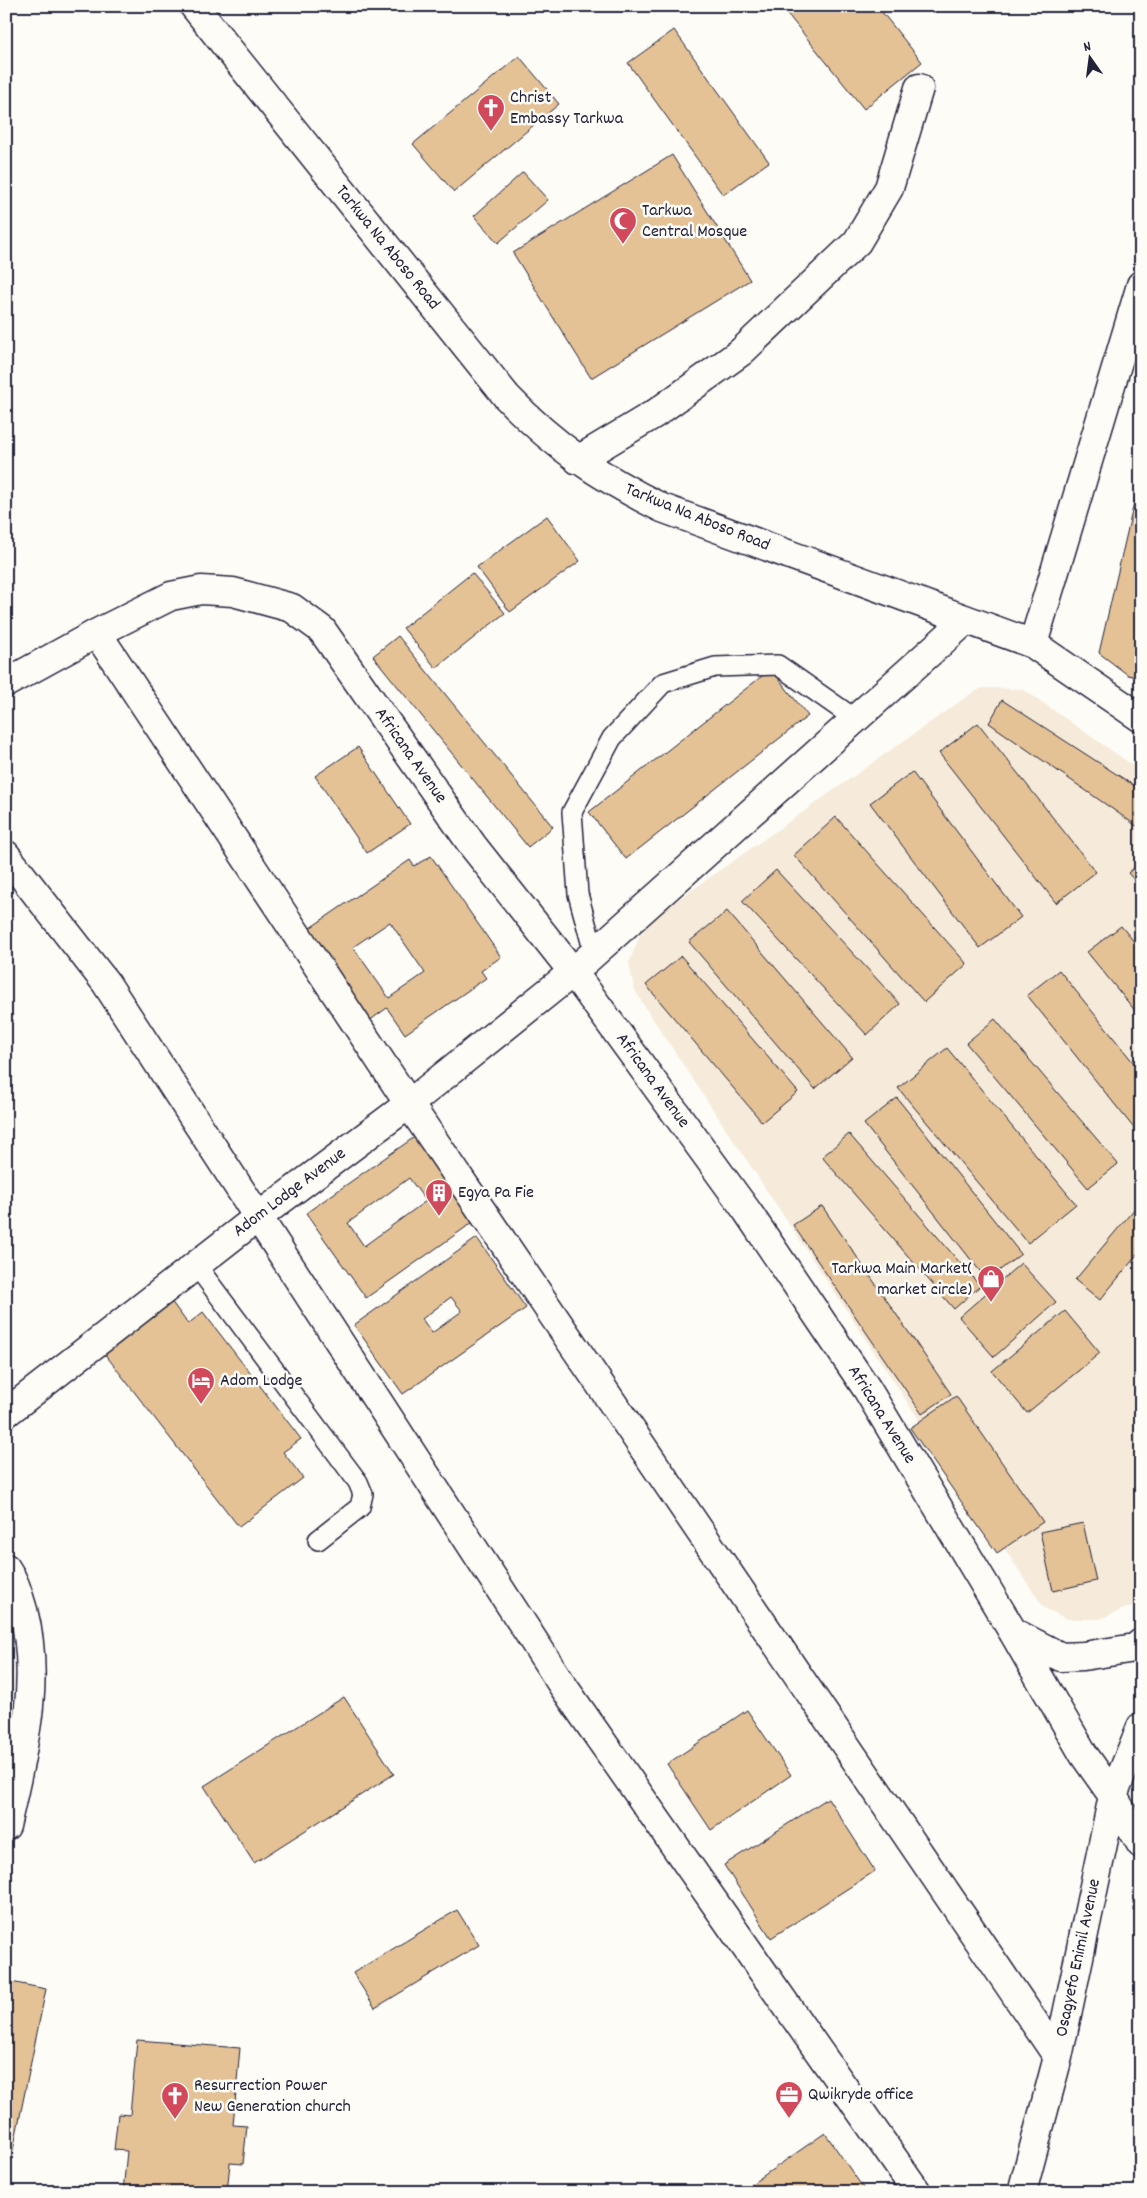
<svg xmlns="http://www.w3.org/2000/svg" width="1147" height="2198" font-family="Dekko,sans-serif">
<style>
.built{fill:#f6ebda}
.building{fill:#e4c296;stroke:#22223b;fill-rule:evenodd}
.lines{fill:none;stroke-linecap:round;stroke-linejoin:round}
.lane-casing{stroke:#22223b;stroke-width:22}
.street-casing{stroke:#22223b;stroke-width:31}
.lane{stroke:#fdfcf7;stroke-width:19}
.street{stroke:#fdfcf7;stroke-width:28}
.labels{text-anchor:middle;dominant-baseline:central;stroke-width:5;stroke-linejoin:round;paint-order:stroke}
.poi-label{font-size:18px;fill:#22223b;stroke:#fdfcf7;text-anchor:start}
.street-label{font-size:18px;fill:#22223b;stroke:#fdfcf7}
</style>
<rect width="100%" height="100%" fill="#fdfcf7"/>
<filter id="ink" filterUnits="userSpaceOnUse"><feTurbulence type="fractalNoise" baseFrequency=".02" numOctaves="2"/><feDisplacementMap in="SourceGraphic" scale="10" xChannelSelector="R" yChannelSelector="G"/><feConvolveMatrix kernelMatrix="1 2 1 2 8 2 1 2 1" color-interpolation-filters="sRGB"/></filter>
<g filter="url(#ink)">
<path class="built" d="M982,688l41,1 118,82v831l-41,17h-33l-23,-11 -401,-604 -9,-16 -5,-25 10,-26 16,-21 314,-221z"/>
<path class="building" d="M781,6h96l45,56 -58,47z
M674,30l95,132 -46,33 -95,-132z
M519,56l40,48 -105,88 -41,-48z
M672,155l78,125 -159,98 -78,-125z
M523,172l25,28 -50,43 -24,-27z
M1140,477h1v201l-13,-3 -29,-22z
M547,516l33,45 -70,51 -33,-45z
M472,573l33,40 -69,55 -33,-40z
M398,636l155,191 -25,20 -155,-191z
M771,669l37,47 -182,143 -37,-47z
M1002,700l139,90v39l-152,-106z
M978,723l118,149 -40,31 -117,-150z
M358,747l52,77 -43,29 -52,-77z
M912,772l109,145 -41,31 -110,-145z
M836,817l131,147 -43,38 -130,-147z
M431,856l70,101 -20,14 5,7 -81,56 -18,-26 -18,13 -62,-91 103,-70 4,6zM390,922l35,51 -36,25 -36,-51z
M1141,862v26l-13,-15z
M776,870l124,134 -33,31 -125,-134z
M727,911l125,146 -37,32 -126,-147z
M1121,926l20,24v68l-54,-66z
M681,956l117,136 -36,30 -116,-137z
M1059,970l82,102v65l-114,-142z
M995,1019l123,145 -30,24 -122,-145z
M947,1048l129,156 -48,39 -130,-155z
M897,1098l124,156 -34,26 -123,-156z
M849,1134l131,152 -26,23 -132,-152z
M416,1136l60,84 -110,78 -60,-85zM409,1178l17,23 -62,45 -16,-23z
M1141,1201v49l-41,50 -25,-20z
M822,1206l129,188 -29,20 -129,-189z
M477,1238l49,70 -123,86 -49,-69zM451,1297l11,14 -30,22 -10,-14z
M1021,1263l35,39 -62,55 -35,-40z
M168,1297l20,27 15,-12 98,127 -18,13 20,26 -64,49 -138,-178z
M1065,1311l35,42 -73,60 -35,-42z
M956,1396l87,126 -46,31 -87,-125z
M1083,1523l13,58 -43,10 -13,-59z
M344,1697l50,77 -140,89 -50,-77z
M747,1710l44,65 -80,55 -44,-66z
M828,1798l47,73 -104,67 -47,-73z
M457,1910l22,35 -104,63 -22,-35z
M6,1981l40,8 -34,166 -6,-1z
M137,2040l103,8 -7,77 14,1 -4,38 -13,-1 -3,29h-104l4,-41 -13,-1 4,-36 12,1z
M825,2133l41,59h-126z"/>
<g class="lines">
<defs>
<path id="lane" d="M594,953l-16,-59 -6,-82 40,-74 51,-55 52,-16 63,-2 77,54
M196,1265l162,217 5,12 -3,13 -42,33"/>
<path id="street" d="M194,6l313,391c48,50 93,80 155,111l371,136 108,74
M578,460l78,-47 85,-61 116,-110 32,-54 30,-100
M97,633l312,471 649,953
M1033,644l108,-359
M6,683l91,-50 74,-37 30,-6 32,2 59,16 30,22 151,216 100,126 174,239 120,178 146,243 71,123 29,41 28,48
M6,855l100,128 457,703 354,506
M6,1413l252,-196 151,-113 164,-132 393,-352
M6,1568c9,13 12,26 17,42 19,73 -1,144 -17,216
M1013,1632l48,25 22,-1 52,-8 6,-5
M1022,2192l36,-135 55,-261 28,-69"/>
</defs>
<use href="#lane" class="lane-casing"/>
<use href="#street" class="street-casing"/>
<use href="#lane" class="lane"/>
<use href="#street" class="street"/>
</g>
</g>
<defs>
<symbol id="church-pin" viewBox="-11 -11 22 30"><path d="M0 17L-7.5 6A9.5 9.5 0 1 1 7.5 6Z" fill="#d1495b" stroke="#fdfcf7"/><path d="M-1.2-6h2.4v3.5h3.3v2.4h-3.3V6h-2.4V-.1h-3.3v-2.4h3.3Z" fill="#fff"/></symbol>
<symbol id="mosque-pin" viewBox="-11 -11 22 30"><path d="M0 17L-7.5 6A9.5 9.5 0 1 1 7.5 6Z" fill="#d1495b" stroke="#fdfcf7"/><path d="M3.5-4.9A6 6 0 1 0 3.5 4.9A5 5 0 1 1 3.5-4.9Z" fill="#fff"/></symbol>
<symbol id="building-pin" viewBox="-11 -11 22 30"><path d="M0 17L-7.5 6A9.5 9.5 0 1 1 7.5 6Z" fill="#d1495b" stroke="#fdfcf7"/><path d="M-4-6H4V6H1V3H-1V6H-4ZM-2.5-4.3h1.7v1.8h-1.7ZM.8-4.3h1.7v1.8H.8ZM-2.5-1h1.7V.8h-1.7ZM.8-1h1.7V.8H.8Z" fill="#fff"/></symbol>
<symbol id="shop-pin" viewBox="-11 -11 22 30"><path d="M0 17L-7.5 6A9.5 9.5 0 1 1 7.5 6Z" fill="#d1495b" stroke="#fdfcf7"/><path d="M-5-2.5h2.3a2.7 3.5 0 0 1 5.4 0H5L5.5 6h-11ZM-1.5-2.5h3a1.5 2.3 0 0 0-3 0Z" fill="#fff"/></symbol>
<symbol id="hotel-pin" viewBox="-11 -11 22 30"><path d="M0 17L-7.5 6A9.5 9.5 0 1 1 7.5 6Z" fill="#d1495b" stroke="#fdfcf7"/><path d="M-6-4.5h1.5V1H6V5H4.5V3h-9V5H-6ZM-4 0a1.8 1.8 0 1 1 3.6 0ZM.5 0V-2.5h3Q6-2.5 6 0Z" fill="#fff"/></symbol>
<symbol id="office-pin" viewBox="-11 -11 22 30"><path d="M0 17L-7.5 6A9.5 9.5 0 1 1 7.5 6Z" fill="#d1495b" stroke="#fdfcf7"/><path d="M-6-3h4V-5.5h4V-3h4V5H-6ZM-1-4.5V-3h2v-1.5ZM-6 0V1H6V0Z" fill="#fff"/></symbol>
</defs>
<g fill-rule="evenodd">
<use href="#church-pin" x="475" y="92" width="32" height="43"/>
<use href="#mosque-pin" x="607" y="205" width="32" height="43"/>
<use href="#building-pin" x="423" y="1177" width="32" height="43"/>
<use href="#shop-pin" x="975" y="1263" width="32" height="43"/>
<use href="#hotel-pin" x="185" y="1365" width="32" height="43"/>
<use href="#office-pin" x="773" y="2079" width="32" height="43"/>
<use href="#church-pin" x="159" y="2080" width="32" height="43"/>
</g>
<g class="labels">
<g class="poi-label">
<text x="510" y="98">Christ<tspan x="510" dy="21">Embassy Tarkwa</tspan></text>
<text x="642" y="211">Tarkwa<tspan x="642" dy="21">Central Mosque</tspan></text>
<text x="458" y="1193">Egya Pa Fie</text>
<text x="972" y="1269" text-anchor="end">Tarkwa Main Market(<tspan x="972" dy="21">market circle)</tspan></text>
<text x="220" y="1381">Adom Lodge</text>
<text x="194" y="2086">Resurrection Power<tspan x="194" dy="21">New Generation church</tspan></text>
<text x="808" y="2095">Qwikryde office</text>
</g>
<g class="street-label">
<text transform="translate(387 248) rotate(51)">Tarkwa Na Aboso Road</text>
<text transform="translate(697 518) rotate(22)">Tarkwa Na Aboso Road</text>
<text transform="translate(410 756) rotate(55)">Africana Avenue</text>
<text transform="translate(652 1081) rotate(54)">Africana Avenue</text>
<text transform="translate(290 1193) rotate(-37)">Adom Lodge Avenue</text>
<text transform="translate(881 1415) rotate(58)">Africana Avenue</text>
<text transform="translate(1079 1958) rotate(-78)">Osagyefo Enimil Avenue</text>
</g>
</g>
<rect width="1147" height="2198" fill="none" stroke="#fdfcf7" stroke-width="25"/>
<rect x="12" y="12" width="1122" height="2173" fill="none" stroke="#22223b" stroke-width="2" filter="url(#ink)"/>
<g transform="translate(1090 58) rotate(346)" stroke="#fdfcf7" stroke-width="4" paint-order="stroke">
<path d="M0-4L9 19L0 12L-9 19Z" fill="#22223b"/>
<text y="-8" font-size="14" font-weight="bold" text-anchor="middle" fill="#22223b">N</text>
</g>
</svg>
